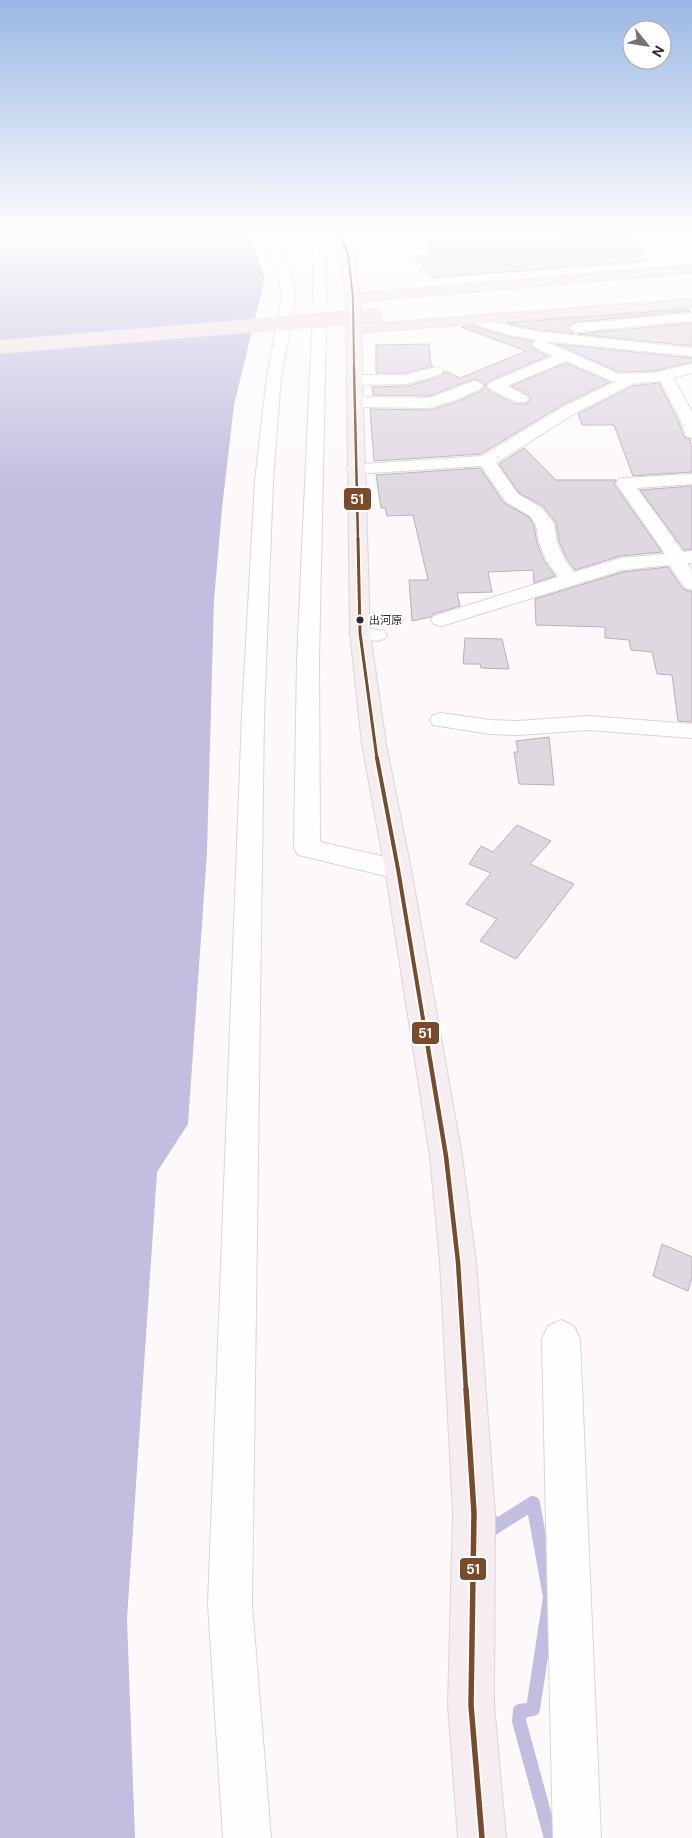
<svg xmlns="http://www.w3.org/2000/svg" width="692" height="1838" font-family="'DM Sans','Noto Sans JP',sans-serif">
<style>
.water{fill:#c3bddf}
.lines{fill:none;stroke-linecap:round;stroke-linejoin:round}
.stream{stroke:#c3bddf;stroke-width:14}
.building{fill:#e0d8e1;stroke:#b6b1b7}
.minor-casing{stroke:#dbd3d7;stroke-width:2}
.major-casing{stroke:#d9d6d8;stroke-width:2}
.highway-casing{stroke:#d9d6d8;stroke-width:2}
.minor{fill:#fffefe;fill-rule:evenodd}
.major{fill:#f5edef;fill-rule:evenodd}
.highway{fill:#efe2e5;fill-rule:evenodd}
.highway-bridge-casing{stroke:#d9d6d8;stroke-width:14;stroke-linecap:butt}
.highway-bridge{stroke:#efe2e5;stroke-width:13}
.bus-1-far5-casing{stroke:#fff;stroke-width:4}
.bus-1-far4-casing{stroke:#fff;stroke-width:5}
.bus-1-far3-casing{stroke:#fff;stroke-width:6}
.bus-1-far2-casing{stroke:#fff;stroke-width:8}
.bus-1-far1-casing{stroke:#fff;stroke-width:8}
.bus-1-casing{stroke:#fff;stroke-width:9}
.bus-1-far5{stroke:#7a4b2a;stroke-width:2}
.bus-1-far4{stroke:#7a4b2a;stroke-width:2.5}
.bus-1-far3{stroke:#7a4b2a;stroke-width:3}
.bus-1-far2{stroke:#7a4b2a;stroke-width:4}
.bus-1-far1{stroke:#7a4b2a;stroke-width:4.5}
.bus-1{stroke:#7a4b2a;stroke-width:5.5}
.bus-dot{fill:#32272e;stroke:#fff;stroke-width:2}
.labels{text-anchor:middle;dominant-baseline:central;stroke-width:4.5;stroke-linejoin:round;paint-order:stroke}
.far-bus-label{font-size:11px;fill:#32272e;stroke:#fff;text-anchor:start}
.line-badge{stroke:#fff;stroke-width:2}
.badge-label{font-size:14px;text-anchor:middle;font-weight:bold;fill:#fff}
</style>
<rect width="100%" height="100%" fill="#fdf9fb"/>
<path class="water" d="M0,232h250l-1,3 16,43 -31,127 -12,103 -8,92 -7,252 -19,272 -31,48 -30,447 8,219h-135z"/>
<g class="lines">
<path class="stream" d="M491,1520l1,9 41,-26 17,94 -17,112 -13,2 -1,10 32,117"/>
</g>
<path class="building" d="M573,232h59l15,29 -215,17 -17,-22 15,-1v-16l76,1 1,2 68,-4z
M687,309l3,2 -114,11 -9,5 8,7 -42,-5 -27,-6z
M692,323v23l-115,-12z
M473,326l33,10 27,5 -3,3 2,4 16,8 -59,25 -3,4 3,6 26,13h11l5,-5 -4,-5 -16,-8 55,-23 44,19 -46,22 -83,50 -107,7 -4,-52 60,1 24,-7 27,-12 4,-5 -4,-5 -7,-2 -45,17 -56,-1 -1,-8 36,-1 34,-10 3,-5 15,7 66,-27 -65,-24z
M429,344l2,21 2,1 -27,7h-30v-28z
M556,344l136,14v4l-38,9 -35,1z
M659,383l19,37 6,17 6,2 2,10v23l-59,4 -19,-51h-32l-4,-11 55,-28z
M524,448l32,32h60l-2,4 48,68 -42,4 -45,14 -8,-11 -8,-18 -3,-18 -13,-17 -24,-13 -20,-29z
M480,468l24,35 25,14 5,9 3,17 7,18 11,15 -21,7 -1,-13 -45,2 4,20 -35,1 3,13 -27,8 -2,3 -19,4 -3,-41h19l-15,-65 -26,1 -2,-8h-4l-5,-33z
M692,486v63l-8,1 -44,-60z
M668,567l15,22 9,3v130l-14,-1 -6,-46 -15,-1 -5,-22 -21,-2 -2,-10 -24,-2v-11l-69,-2 -1,-26 88,-27z
M465,638l37,1 7,30 -28,-1 -1,-4h-17z
M549,737l5,48 -35,-1 -5,-32h4l-2,-11z
M517,825l34,16 -21,23 44,20 -58,75 -36,-18 17,-22 -31,-15 25,-31 -22,-9 12,-18 12,6z
M662,1244l30,13v20l-4,14 -35,-15z"/>
<g class="lines">
<defs>
<path id="minor" d="M258,232h12l20,39 6,26 -15,79 -8,105 -9,234 -12,889 19,234h-48l-15,-234 34,-889 13,-234 12,-105 15,-79 -4,-26z
M316,232h12l-3,26 2,44 -7,4 -7,-4v-44z
M692,313v8l-116,11 -7,-4 7,-4z
M472,315l24,8 37,8 159,17v8l-148,-15 75,33 35,-1 38,-9v9l-19,5 19,34v26l-6,-2 -6,-17 -20,-38 -28,3 -55,28 -81,51 22,31 24,14 12,16 3,18 8,18 9,12 47,-14 44,-4 -49,-71 3,-4 6,-1 67,-4v10l-55,4 46,64 9,-1v12h-5l5,7v20l-7,-2 -16,-23 -46,5 -175,54 -7,2 -7,-2 -3,-4 3,-4 124,-39 -12,-17 -7,-18 -3,-17 -6,-9 -24,-14 -25,-36 -126,8 -6,-1 -3,-4 3,-4 133,-9 83,-50 50,-24 -49,-21 -59,25 19,10 3,3 -3,3h-10l-26,-13 -3,-3 3,-3 63,-27 -19,-9 -2,-3 5,-4 -31,-6 -39,-12 -2,-3z
M319,326l7,4 -7,330 1,182 87,20 4,7 -4,7 -9,3 -91,-22 -9,-2 -4,-7 3,-188 15,-330z
M436,367l5,1 2,3 -2,3 -34,10 -53,1 -5,-2 -3,-3 3,-3 5,-2h52z
M475,381l5,2 3,3 -3,3 -27,12 -24,7 -74,-1 -6,-2 -2,-3 2,-3 6,-2 74,1z
M360,627l24,4 3,4 -3,4 -7,2 -24,-4 -3,-4 3,-4z
M441,713l49,7 28,1 70,-5 104,8v14l-104,-8 -70,5 -28,-1 -57,-9 -3,-5 3,-5z
M561,1320l13,6 6,13 21,499h-48l-11,-499 6,-13z"/>
<path id="major" d="M333,232h12l9,22 6,44 10,335 16,111 25,125 51,287 14,106 19,251 -1,192 12,133h-48l-10,-133 5,-192 -13,-251 -10,-106 -45,-287 -23,-125 -12,-111 -4,-335 -4,-44z"/>
<path id="highway" d="M692,265v8l-339,29 -7,-4 7,-4z
M692,299v8l-337,26 -7,-4 7,-4z"/>
</defs>
<use href="#minor" class="minor-casing"/>
<use href="#major" class="major-casing"/>
<use href="#highway" class="highway-casing"/>
<use href="#minor" class="minor"/>
<use href="#major" class="major"/>
<use href="#highway" class="highway"/>
<defs>
<path id="highway-bridge" d="M0,347l377,-32"/>
</defs>
<use href="#highway-bridge" class="highway-bridge-casing"/>
<use href="#highway-bridge" class="highway-bridge"/>
<defs>
<path id="bus-1-far5" d="M339,232l9,22 5,44 1,70"/>
<path id="bus-1-far4" d="M354,367l4,173"/>
<path id="bus-1-far3" d="M358,539l2,94 17,126"/>
<path id="bus-1-far2" d="M377,758l21,111 28,168"/>
<path id="bus-1-far1" d="M426,1036l20,120 12,106 8,128"/>
<path id="bus-1" d="M466,1389l8,124 -3,192 11,133"/>
</defs>
<use href="#bus-1-far5" class="bus-1-far5-casing"/>
<use href="#bus-1-far4" class="bus-1-far4-casing"/>
<use href="#bus-1-far3" class="bus-1-far3-casing"/>
<use href="#bus-1-far2" class="bus-1-far2-casing"/>
<use href="#bus-1-far1" class="bus-1-far1-casing"/>
<use href="#bus-1" class="bus-1-casing"/>
<use href="#bus-1-far5" class="bus-1-far5"/>
<use href="#bus-1-far4" class="bus-1-far4"/>
<use href="#bus-1-far3" class="bus-1-far3"/>
<use href="#bus-1-far2" class="bus-1-far2"/>
<use href="#bus-1-far1" class="bus-1-far1"/>
<use href="#bus-1" class="bus-1"/>
</g>
<linearGradient id="sky" x2="0" y2="1"><stop stop-color="#99b8e4"/><stop offset="0.47" stop-color="#fefcfd"/><stop offset="1" stop-color="#fefcfd" stop-opacity="0"/></linearGradient>
<rect width="692" height="489" fill="url(#sky)"/>
<circle class="bus-dot" cx="360" cy="620" r="4.5"/>
<g class="labels">
<g class="far-bus-label">
<text x="369" y="620">出河原</text>
</g>
</g>
<g class="line-badge">
<rect x="343" y="487" width="29" height="24" rx="5" fill="#7a4b2a"/>
<rect x="411" y="1021" width="29" height="24" rx="5" fill="#7a4b2a"/>
<rect x="459" y="1557" width="28" height="24" rx="5" fill="#7a4b2a"/>
</g>
<g class="badge-label">
<text x="357" y="504">51</text>
<text x="425" y="1038">51</text>
<text x="473" y="1574">51</text>
</g>
<g transform="translate(647 45) rotate(120)"><circle r="24" fill="#ffffff" stroke="#ada9ab"/>
<path d="M0-4L9 19L0 12L-9 19Z" fill="#797076"/>
<text y="-8" font-size="14" font-weight="bold" text-anchor="middle" fill="#32272e">N</text>
</g>
</svg>
